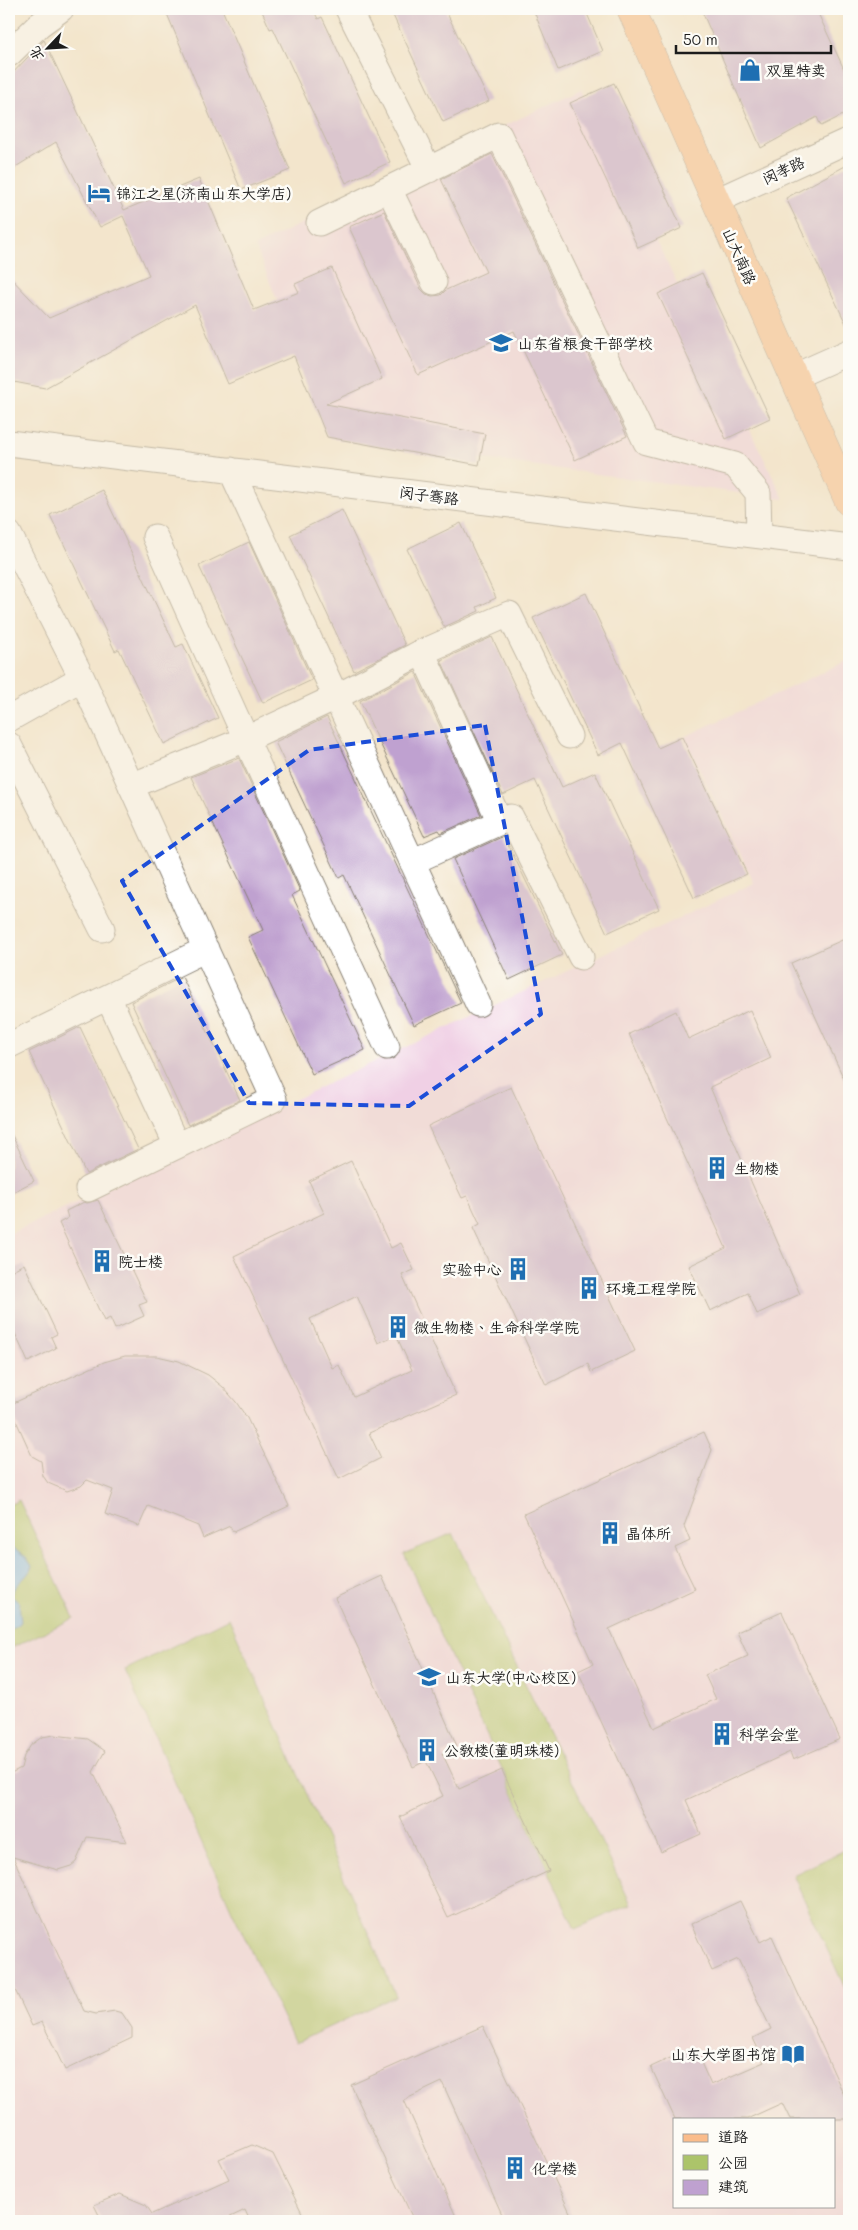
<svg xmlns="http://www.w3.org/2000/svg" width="858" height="2230" font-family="Mali,'LXGW WenKai TC',sans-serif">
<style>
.built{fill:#f0d0e5;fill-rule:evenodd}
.green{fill:#acc46a;stroke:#647043}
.water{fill:#7ebaf0;stroke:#4d6b86}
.building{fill:#bfa1d0;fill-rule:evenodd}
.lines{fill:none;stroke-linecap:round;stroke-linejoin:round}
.minor-casing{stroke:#888074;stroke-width:27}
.major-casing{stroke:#888074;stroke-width:29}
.minor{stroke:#fff;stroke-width:25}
.major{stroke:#fabc8b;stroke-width:28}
.marked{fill:none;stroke:#1d4ed8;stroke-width:4;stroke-dasharray:10 6;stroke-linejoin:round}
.labels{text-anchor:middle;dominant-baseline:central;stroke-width:5;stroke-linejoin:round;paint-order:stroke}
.poi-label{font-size:15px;fill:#1c1c1c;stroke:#fdfcf7;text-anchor:start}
.street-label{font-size:15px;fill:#1c1c1c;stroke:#fdfcf7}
</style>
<rect width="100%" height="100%" fill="#fdfcf7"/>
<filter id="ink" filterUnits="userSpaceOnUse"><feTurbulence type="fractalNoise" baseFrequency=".02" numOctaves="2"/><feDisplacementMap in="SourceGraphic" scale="10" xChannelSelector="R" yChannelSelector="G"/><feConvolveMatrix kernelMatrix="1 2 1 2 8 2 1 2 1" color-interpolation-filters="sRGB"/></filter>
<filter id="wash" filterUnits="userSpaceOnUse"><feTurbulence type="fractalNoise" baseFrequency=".0096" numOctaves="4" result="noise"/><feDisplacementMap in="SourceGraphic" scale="20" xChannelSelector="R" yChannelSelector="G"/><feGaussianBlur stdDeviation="1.12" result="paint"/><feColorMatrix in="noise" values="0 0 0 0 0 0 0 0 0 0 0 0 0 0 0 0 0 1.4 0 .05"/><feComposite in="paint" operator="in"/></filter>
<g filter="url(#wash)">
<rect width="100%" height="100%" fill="#f3e5cc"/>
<path class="built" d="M581,89l203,410 -450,-60 -79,-193z
M849,660v1561h-840v-987l745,-351 -70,-146zM674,2119h160v87h-160z"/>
<path class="green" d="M19,1500l55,118 -65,31v-144z
M453,1533l178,371 -56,25 -171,-375z
M229,1618l167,378 -101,47 -63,-132 -107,-241z
M849,1848v149l-56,-122z"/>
<path class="water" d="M9,1544l17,13 6,9c-4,13 -17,16 -21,29l8,8 2,19 -12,8z"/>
<g id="blocks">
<path class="building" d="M165,9h57l68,161 -49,20z
M261,9h52l5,10 4,-2 68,145 -44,21 -73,-155 -3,1z
M390,9h55l44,92 -46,21z
M533,9h52l18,42 -45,19z
M701,9h115l33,71v32l-28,14 -4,-9 -56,31z
M44,40l80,170 75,-31 55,131 45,-18 -4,-8 37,-16 50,111 -56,25 159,30 -6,31 -152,-28 -33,-81 -66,28 -33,-79 -150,83 -36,-7v-105l40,42 100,-43 -26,-59 -23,11 -44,-85 -47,29v-94z
M614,83l68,145 -44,20 -68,-145z
M492,154l135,282 -52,24 -61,-129 -96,44 -69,-148 35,-16 37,78 5,5 6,2 9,-1 5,-5 40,-18 -45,-93z
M849,164v166l-63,-132z
M702,273l68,145 -44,21 -68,-145z
M102,490l74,157 7,-3 35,74 -54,26 -45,-95 -4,2 -65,-136z
M342,510l63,135 -51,26 -64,-136z
M461,523l35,75 -19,9 2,4 -35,16 -37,-78z
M249,542l63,138 -49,23 -64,-137z
M586,593l72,155 24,-11 65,137 -53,24 -72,-155 -24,12 -65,-137z
M492,637l70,150 33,-15 64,137 -52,24 -72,-153 -32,15 -62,-135z
M415,672l66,143 -40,18 -2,-3 -15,6 -64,-135z
M327,717l134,286 -47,22 -70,-150 -5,3 -64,-136z
M239,758l61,133 -8,4 73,155 -53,24 -64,-137 15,-7 -72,-153z
M504,836l58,119 -53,25 -56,-121z
M849,937v153l-58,-127z
M182,977l58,123 -52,25 -57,-123z
M750,1010l21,48 -61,29 90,207 -43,20 -9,-21 -38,18 -21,-45 37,-18 -97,-214 47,-23 12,28z
M80,1027l58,122 -52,25 -57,-122z
M511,1087l124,264 -44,21 -3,-8 -42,21 -73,-157 7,-4 -13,-28 -5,2 -34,-72z
M9,1129l25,52 -25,13z
M351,1161l40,87 10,-5 13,27 -12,5 54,120 -87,38 12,25 -42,21 -105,-223 90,-43 -15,-32zM357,1296l21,47 18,-8 16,35 -58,27 -15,-32 -7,3 -22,-49z
M98,1200l49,102 -8,3 5,11 -29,13 -5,-11 -6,3 -45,-98 9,-5 -2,-7 18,-9 3,1z
M24,1264l33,70 -6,3 5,11 -28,14 -19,-42v-48z
M125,1356h32l22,5 29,14 15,12 13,15 11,16 42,88 -56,26 -3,-6 -27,12 -5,-12 -50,-20 -9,20 -34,-12 8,-24 -26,-10 -6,6 -14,5 -19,-8 -5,-7 -2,-15 -9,-5 -23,-51 95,-43z
M704,1432l8,18 -28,76 6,15 -15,7 20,41 -86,40 45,99 62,-29 -11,-24 43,-19 -11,-24 45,-20 58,127 -47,21 -3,-8 -104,48 15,34 -40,18 -83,-181 15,-7 -69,-150z
M382,1576l75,170 -15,7 17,36 43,-19 47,101 -101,47 -48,-101 43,-21 -17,-35 -13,6 -78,-169z
M54,1735l34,4 17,12 -12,21 34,70 -40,-5 -11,25 -5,4 -13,4 -45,-13 71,154 12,3 19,-3 7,2 10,15v10l-67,32 -23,-48 -10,4 -23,-49v-203l12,-6 3,-12 7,-11 11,-8z
M740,1901l20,41 12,-6 77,170v13h-59l-8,-16 -35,16h-72l-24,-52 43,-20 17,38 53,-23 -11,-24 18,-9 -33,-70 -26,12 -21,-47z
M483,2026l91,195h-69l-63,-139 -38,18 54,121h-44l-63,-136z
M252,2145l21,9 33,67h-56l-5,-11 -23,11h-120l-8,-16 26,-11 26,11 6,9 77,-35 -10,-20z"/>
</g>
</g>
<g filter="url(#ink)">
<use href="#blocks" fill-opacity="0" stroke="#888074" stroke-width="1"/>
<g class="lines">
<defs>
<path id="minor" d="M348,9l81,161
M9,54l30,-29 22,-16
M389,189l45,93
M716,201l133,-61
M319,223l180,-88 147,307 89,23 23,28 1,42
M793,377l56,-25
M9,443l840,104
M231,470l105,227 86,-45 78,170
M9,534l73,144 192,421 -186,90
M155,537l91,202 90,-42 142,307
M416,655l93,-41 60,122
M9,719l73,-41
M9,745l93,184
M131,786l115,-47 141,308
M412,862l99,-45 70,140
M108,997l69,149
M10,1045l196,-96"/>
<path id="major" d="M631,9l218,493"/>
</defs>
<use href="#minor" class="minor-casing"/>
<use href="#major" class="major-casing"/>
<use href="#minor" class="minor"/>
<use href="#major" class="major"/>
</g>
</g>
<path d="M0 0H858V2230H0ZM485,725l56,289 -132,92 -160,-3 -127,-222 187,-131z" fill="#f3e5cc" fill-opacity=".55" fill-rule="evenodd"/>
<path class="marked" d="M485,725l56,289 -132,92 -160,-3 -127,-222 187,-131z"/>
<defs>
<symbol id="shop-bare" viewBox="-9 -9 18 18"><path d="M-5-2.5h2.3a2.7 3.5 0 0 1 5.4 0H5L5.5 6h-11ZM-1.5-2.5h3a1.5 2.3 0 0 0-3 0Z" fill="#1f6fb2" stroke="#fdfcf7" stroke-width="2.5" paint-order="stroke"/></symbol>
<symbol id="hotel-bare" viewBox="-9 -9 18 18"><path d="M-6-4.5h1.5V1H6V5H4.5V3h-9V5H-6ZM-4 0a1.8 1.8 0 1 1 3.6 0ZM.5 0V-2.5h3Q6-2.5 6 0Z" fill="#1f6fb2" stroke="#fdfcf7" stroke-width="2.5" paint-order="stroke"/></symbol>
<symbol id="university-bare" viewBox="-9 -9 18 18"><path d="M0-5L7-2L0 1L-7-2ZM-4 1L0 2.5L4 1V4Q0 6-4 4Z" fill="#1f6fb2" stroke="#fdfcf7" stroke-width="2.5" paint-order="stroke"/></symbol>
<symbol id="building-bare" viewBox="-9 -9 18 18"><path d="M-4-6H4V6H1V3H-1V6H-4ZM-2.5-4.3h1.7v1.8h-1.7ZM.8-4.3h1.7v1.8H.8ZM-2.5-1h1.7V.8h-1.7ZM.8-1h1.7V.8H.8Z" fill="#1f6fb2" stroke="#fdfcf7" stroke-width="2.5" paint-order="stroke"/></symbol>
<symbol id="library-bare" viewBox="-9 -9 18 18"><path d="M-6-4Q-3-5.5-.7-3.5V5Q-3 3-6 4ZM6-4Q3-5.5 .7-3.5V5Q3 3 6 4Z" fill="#1f6fb2" stroke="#fdfcf7" stroke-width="2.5" paint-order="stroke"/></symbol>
</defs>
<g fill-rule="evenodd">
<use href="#shop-bare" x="734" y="54" width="32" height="32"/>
<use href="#hotel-bare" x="83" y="177" width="32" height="32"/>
<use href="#university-bare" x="485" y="327" width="32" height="32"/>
<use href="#building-bare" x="701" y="1152" width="32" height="32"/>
<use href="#building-bare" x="86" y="1245" width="32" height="32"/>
<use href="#building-bare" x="502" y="1253" width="32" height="32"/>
<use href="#building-bare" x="573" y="1272" width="32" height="32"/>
<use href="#building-bare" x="382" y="1311" width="32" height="32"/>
<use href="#building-bare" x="594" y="1517" width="32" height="32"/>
<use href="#university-bare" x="413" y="1661" width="32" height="32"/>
<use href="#building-bare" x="706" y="1718" width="32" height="32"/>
<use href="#building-bare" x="411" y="1734" width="32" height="32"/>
<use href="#library-bare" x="777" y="2038" width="32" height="32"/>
<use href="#building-bare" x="499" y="2152" width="32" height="32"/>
</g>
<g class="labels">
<g class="poi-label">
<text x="766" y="70">双星特卖</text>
<text x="116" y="193">锦江之星(济南山东大学店)</text>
<text x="518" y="343">山东省粮食干部学校</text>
<text x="734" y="1168">生物楼</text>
<text x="118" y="1261">院士楼</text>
<text x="502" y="1269" text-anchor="end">实验中心</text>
<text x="606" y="1288">环境工程学院</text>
<text x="414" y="1327">微生物楼、生命科学学院</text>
<text x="626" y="1533">晶体所</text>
<text x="446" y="1677">山东大学(中心校区)</text>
<text x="739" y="1734">科学会堂</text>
<text x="444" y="1750">公教楼(董明珠楼)</text>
<text x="776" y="2054" text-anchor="end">山东大学图书馆</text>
<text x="532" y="2168">化学楼</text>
</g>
<g class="street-label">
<text transform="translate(783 170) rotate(-25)">闵孝路</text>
<text transform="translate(740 256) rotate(66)">山大南路</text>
<text transform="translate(429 495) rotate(7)">闵子骞路</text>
</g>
</g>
<rect width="858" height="2230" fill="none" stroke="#fdfcf7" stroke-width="30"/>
<rect x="673" y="2118" width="162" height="90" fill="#fdfcf7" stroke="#a3a29f"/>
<rect x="683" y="2134" width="25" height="8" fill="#fabc8b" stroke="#a3a29f"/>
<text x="718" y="2142" font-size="15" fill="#1c1c1c">道路</text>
<rect x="683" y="2155" width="25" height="15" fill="#acc46a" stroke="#a3a29f"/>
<text x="718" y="2168" font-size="15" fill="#1c1c1c">公园</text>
<rect x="683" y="2180" width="25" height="15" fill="#bfa1d0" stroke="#a3a29f"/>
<text x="718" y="2192" font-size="15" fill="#1c1c1c">建筑</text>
<g transform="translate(48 48) rotate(245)" stroke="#fdfcf7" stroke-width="4" paint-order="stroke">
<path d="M0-4L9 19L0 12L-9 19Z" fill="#1c1c1c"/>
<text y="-8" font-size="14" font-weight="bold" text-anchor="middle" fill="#1c1c1c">北</text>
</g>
<path d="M676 45v8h155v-8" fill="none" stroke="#1c1c1c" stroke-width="2.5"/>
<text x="683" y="45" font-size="15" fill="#1c1c1c" stroke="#fdfcf7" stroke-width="4" paint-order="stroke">50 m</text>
</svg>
